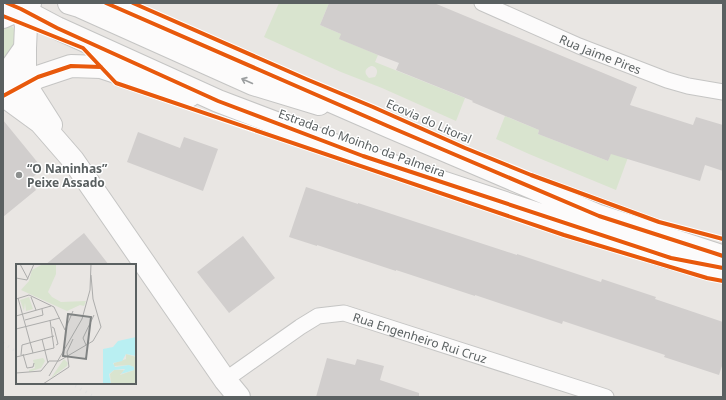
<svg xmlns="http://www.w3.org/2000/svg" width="726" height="400" font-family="'Noto Sans',sans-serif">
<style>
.green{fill:#d9e4cf;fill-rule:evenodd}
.building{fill:#d1cecd}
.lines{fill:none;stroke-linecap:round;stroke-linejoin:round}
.service-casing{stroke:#c5c5c4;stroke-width:17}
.minor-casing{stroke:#c5c5c4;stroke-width:24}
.tertiary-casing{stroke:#c5c5c4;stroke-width:24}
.secondary-casing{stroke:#c5c5c4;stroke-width:24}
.service{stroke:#fcfbfb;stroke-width:15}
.minor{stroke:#fcfbfb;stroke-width:22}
.tertiary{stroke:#fcfbfb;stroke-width:22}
.secondary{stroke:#fcfbfb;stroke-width:22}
.rail{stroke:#e0e0e0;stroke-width:3;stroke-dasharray:1 5;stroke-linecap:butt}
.cycleway-casing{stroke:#fff;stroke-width:6}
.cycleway{stroke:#e8590c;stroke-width:4}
.oneway{stroke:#9b9e9f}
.poi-dot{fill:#8c8f8e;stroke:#fff;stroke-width:1.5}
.labels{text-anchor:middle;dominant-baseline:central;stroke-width:3;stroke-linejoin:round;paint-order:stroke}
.street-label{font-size:12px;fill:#5a6061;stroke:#fff}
.poi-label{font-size:12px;font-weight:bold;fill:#5a6061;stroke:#fff;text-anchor:start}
.inset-road{fill:none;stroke:#acacab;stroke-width:1}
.view{fill:#808383;fill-opacity:0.15;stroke:#808383;stroke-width:2}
.inset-edge{fill:none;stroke:#5a6061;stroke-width:2}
</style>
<rect width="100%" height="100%" fill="#e9e6e3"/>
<path class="green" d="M279,3h50l-9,22 21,9 -1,5 38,16 -3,7 90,36 -9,23 -74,-33 -41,-16 -77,-35zM371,66c6,0 8,6 4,11l-6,1c-5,-5 -5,-9 2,-12z
M9,25c8,3 8,13 5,20 -3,5 -7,9 -11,14v-33z
M505,116l34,14 -1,4 70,27 6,-15 16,6 -14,38 -87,-36 -33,-15z"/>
<path class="building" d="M329,3h105l203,84 -7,18 63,20 3,-8 27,8v46l-18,-6 -5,16 -89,-27 -3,7 -70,-27 1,-4 -67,-28 1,-1 -77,-31 3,-7 -21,-8 -39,-16 2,-5 -21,-9z
M3,120l40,49 -14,11 7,10 -33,27z
M138,132l42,16 4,-11 34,12 -15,42 -76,-29z
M306,187l52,17v-1l159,52v-1l84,28 1,-3 54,18 -1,2 68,23v41l-4,12 -55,-18 1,-2 -102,-34 -1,3 -87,-29v1l-79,-26v1l-79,-26v1l-28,-9z
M84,233l25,32h-64z
M243,236l32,42 -46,35 -32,-41z
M327,358l28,7 2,-6 27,7 -4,14 39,13v4h-103z"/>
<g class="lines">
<defs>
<g id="service">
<path id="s1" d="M482,3l97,43 88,34 21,6 35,6"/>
<path id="s2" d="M225,380l75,-53 18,-11 26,-3 262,84"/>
</g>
<path id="minor" d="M25,48v36l26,41
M3,95l37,27 33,38 152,220 14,17"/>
<path id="tertiary" d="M69,3l10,3 174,78 66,20
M3,17l18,-8 9,-6
M3,77l8,-9 14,-20 1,-23 -6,-22
M3,96l35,-19 33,-11 30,1 88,29"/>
<path id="secondary" d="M7,3l14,6 36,19 161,73 145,55 308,102 52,10
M106,3l284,124 209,89 119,39"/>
</defs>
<use href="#service" class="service-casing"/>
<use href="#minor" class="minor-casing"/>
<use href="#tertiary" class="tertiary-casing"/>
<use href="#secondary" class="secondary-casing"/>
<use href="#service" class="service"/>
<use href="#minor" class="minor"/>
<use href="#tertiary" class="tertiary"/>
<use href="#secondary" class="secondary"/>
<path class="rail" d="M3,343l14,9
M70,383l25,14"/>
<defs>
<path id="cycleway" d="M7,3l14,6 36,19 161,73 145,55 308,102 52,10
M106,3l284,124 209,89 124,40
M133,3l173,76 67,28 92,41 66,27 128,47 64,17
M3,16l80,32 33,35 448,152 143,43 16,3
M3,96l35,-19 33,-11 30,1"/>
</defs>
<use href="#cycleway" class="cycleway-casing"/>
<use href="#cycleway" class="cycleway"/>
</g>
<defs><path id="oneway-shaft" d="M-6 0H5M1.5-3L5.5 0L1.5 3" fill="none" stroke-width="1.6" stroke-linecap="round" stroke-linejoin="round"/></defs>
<use class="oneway" href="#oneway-shaft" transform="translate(247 81) rotate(-156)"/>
<circle class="poi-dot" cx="19" cy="175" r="4"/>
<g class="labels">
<g class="street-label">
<text stroke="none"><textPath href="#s1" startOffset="129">Rua Jaime Pires</textPath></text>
<text transform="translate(429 121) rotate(24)">Ecovia do Litoral</text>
<text transform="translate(362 143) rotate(20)">Estrada do Moinho da Palmeira</text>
<text stroke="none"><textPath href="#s2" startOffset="219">Rua Engenheiro Rui Cruz</textPath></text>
</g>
<g class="poi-label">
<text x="27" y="168">“O Naninhas”<tspan x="27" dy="14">Peixe Assado</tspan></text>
</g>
</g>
<g transform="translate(16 264)">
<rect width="120" height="120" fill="#e9e6e3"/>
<path d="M27,0h13v10l-8,18 4,5 9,5 25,-1 -2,5 -4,-1 -13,6 -46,-21 8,-9 3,-11zM13,33l4,12 -7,2 -1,-8 -1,8 -4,-11zM110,90l10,3v27h-25l-1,-10 4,-4h10l-4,5 14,-5v-3l-5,-2 -15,1v-3l12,-4zM27,94l2,3 -4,7 -12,4v-2l6,-2 -2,-8zM48,95l4,4 -1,3 -16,12z" fill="#d9e4cf"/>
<path d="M120,73v19l-10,-2 -4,7 -9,2 2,4 14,-2 5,2v3l-13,4 4,-5 -11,1 -5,4 2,10h-8v-35l10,-2 5,-6z" fill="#b9eff2"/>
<path class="inset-road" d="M4,0l8,15M0,14l11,2 7,-16M15,33l5,13M2,34l15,55M0,35l13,-4 25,12 11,23M0,52l35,-10M9,56l18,-5 -1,-6M36,63l2,1 4,16 -2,1M0,65l44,-11M49,66l8,-19M26,75l6,24M70,81l-3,-7 11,-23M7,90l4,14 6,-1 1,-4M5,91l1,-10 32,-9M0,93l38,-9 -4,-28M0,109l25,-2 8,-10h10l34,-20 8,-14 -8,-28 -2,-24M33,112l33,-57 8,-29 1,-26M27,120l26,-17 -2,-15 6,-13"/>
<path class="view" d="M52,50l23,3 -5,42 -23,-3z"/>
<rect width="120" height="120" class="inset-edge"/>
</g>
<rect width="726" height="400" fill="none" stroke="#5a6061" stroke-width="8"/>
</svg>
